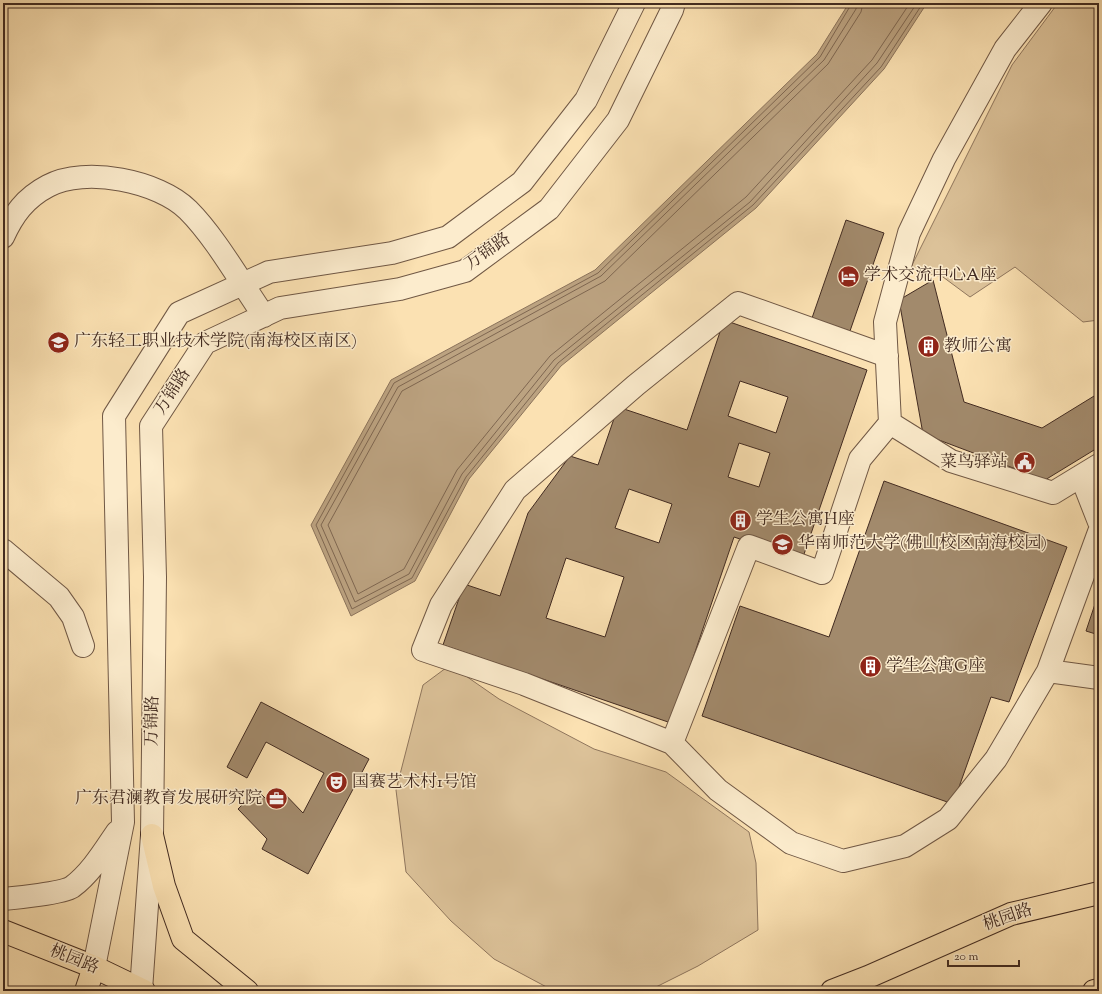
<svg xmlns="http://www.w3.org/2000/svg" width="1102" height="994" font-family="'Sorts Mill Goudy','Noto Serif SC',serif">
<style>
.green{fill:#dcc299;stroke:#8f765d}
.water{fill:#bca381;stroke:#8b735b}
.lines{fill:none;stroke-linecap:round;stroke-linejoin:round}
.shore{stroke:#7f6751;stroke-width:1}
.building{fill:#a28a6c;stroke:#422b21;fill-rule:evenodd}
.minor-casing{stroke:#705845;stroke-width:24}
.major-casing{stroke:#422b21;stroke-width:24}
.minor{stroke:#fceccd;stroke-width:22}
.major{stroke:#fbe1b2;stroke-width:22}
.labels{text-anchor:middle;dominant-baseline:central;stroke-width:3;stroke-linejoin:round;paint-order:stroke}
.street-label{font-size:17px;fill:#422b21;stroke:#fceccd}
.poi-label{font-size:17px;fill:#422b21;stroke:#fceccd;text-anchor:start}
</style>
<rect width="100%" height="100%" fill="#fbe1b2"/>
<filter id="stains"><feTurbulence type="fractalNoise" baseFrequency=".005" numOctaves="4"/><feColorMatrix values="0 0 0 0 .2 0 0 0 0 .09 0 0 0 0 .02 0 0 0 .5 -.17"/></filter>
<radialGradient id="worn" r=".72"><stop offset=".6" stop-color="#630" stop-opacity="0"/><stop offset="1" stop-color="#630" stop-opacity=".3"/></radialGradient>
<path class="green" d="M1058,3h41v317l-16,2 -68,-55 -45,30 -27,-20 -33,-8 102,-204z
M450,665l49,34 95,50 72,23 83,60 7,31 2,67 -60,36 -46,23 -21,2h-77l-60,-32 -43,-38 -45,-49 -10,-82 27,-105z"/>
<path class="water" d="M849,3h78l-43,66 -128,139 -195,158 -92,113 -54,102 -64,35 -40,-91 80,-145 204,-110 222,-216z"/>
<g class="lines">
<path class="shore" d="M852,3l-32,54 -222,216 -204,110 -78,142 36,84 60,-31 54,-101 92,-114 195,-158 128,-138 42,-64
M857,3l-1,6 -32,51 -223,216 -203,111 -77,138 34,77 54,-28 53,-100 92,-114 196,-158 127,-139 40,-60
M863,3l-2,9 -33,52 -223,217 -203,110 -74,134 30,69 46,-25 53,-99 93,-114 196,-159 126,-137 38,-57"/>
</g>
<path class="building" d="M846,220l38,13 -34,98 -38,-13z
M933,280l31,122 78,26 57,-35v54l-54,33 -122,-46 -24,-134z
M724,320l143,50 -65,190 -68,-23 -63,186 -228,-78 21,-61 36,12 28,-83 42,-57 28,9 20,-58 69,23zM740,381l48,16 -12,36 -48,-17zM739,443l31,10 -11,34 -31,-10zM629,489l43,15 -13,39 -44,-15zM566,558l58,19 -19,60 -59,-19z
M884,481l183,66 -58,155 -18,-5 -38,107 -251,-88 38,-110 89,31z
M1099,592v43l-13,-4z
M261,702l108,57 -61,115 -46,-25 5,-10 -29,-30 19,-19 10,10 12,-12 24,25 21,-40 -58,-31 -19,36 -20,-11z"/>
<g class="lines">
<defs>
<path id="minor" d="M1041,3l-36,46 -61,110 -35,74 -24,89 5,101 61,38 102,32 46,-28
M3,237c10,-22 22,-39 45,-51 37,-20 111,-5 140,24 28,28 53,73 76,106
M890,423l-30,36 -38,114 -73,-27 -77,197 46,47 73,53 52,18 62,-15 43,-27 48,-60 52,-88 51,-139
M1081,476l18,46
M3,550l56,47 14,20 10,29
M1048,671l51,7
M672,743l-148,-59 -101,-34 18,-45 74,-115 121,-105 102,-82 149,53
M3,899c13,-1 60,-6 69,-12 19,-14 32,-36 45,-55
M94,967l29,-145 -9,-406 65,-103 90,-41 123,-19 56,-16 74,-55 64,-82 48,-97
M141,990l11,-155 3,-258 -4,-151 54,-83 75,-35 120,-19 65,-18 84,-62 69,-89 54,-110 2,-7"/>
<path id="major" d="M152,835l12,51 19,53 64,52
M3,931l91,36 50,24
M86,991l8,-24
M832,991l36,-14 143,-63 88,-21
M1094,991l5,-1"/>
</defs>
<use href="#minor" class="minor-casing"/>
<use href="#major" class="major-casing"/>
<use href="#minor" class="minor"/>
<use href="#major" class="major"/>
</g>
<defs>
<symbol id="hotel-disc" viewBox="-11 -11 22 22"><circle r="9.5" fill="#8f2418" stroke="#fceccd"/><path d="M-6-4.5h1.5V1H6V5H4.5V3h-9V5H-6ZM-4 0a1.8 1.8 0 1 1 3.6 0ZM.5 0V-2.5h3Q6-2.5 6 0Z" fill="#fff"/></symbol>
<symbol id="university-disc" viewBox="-11 -11 22 22"><circle r="9.5" fill="#8f2418" stroke="#fceccd"/><path d="M0-5L7-2L0 1L-7-2ZM-4 1L0 2.5L4 1V4Q0 6-4 4Z" fill="#fff"/></symbol>
<symbol id="building-disc" viewBox="-11 -11 22 22"><circle r="9.5" fill="#8f2418" stroke="#fceccd"/><path d="M-4-6H4V6H1V3H-1V6H-4ZM-2.5-4.3h1.7v1.8h-1.7ZM.8-4.3h1.7v1.8H.8ZM-2.5-1h1.7V.8h-1.7ZM.8-1h1.7V.8H.8Z" fill="#fff"/></symbol>
<symbol id="civic-disc" viewBox="-11 -11 22 22"><circle r="9.5" fill="#8f2418" stroke="#fceccd"/><path d="M-.6-6.5H3V-4.5H.6V-3L4-1V1h2V6H-6V1h2V-1L-.6-3ZM-1.2 2.5V6h2.4V2.5Z" fill="#fff"/></symbol>
<symbol id="theatre-disc" viewBox="-11 -11 22 22"><circle r="9.5" fill="#8f2418" stroke="#fceccd"/><path d="M-5-5.5Q0-4 5-5.5V0Q5 5 0 6Q-5 5-5 0ZM-3.3-2.5H-1v1.5H-3.3ZM1-2.5H3.3v1.5H1ZM-2.8 1Q0 5.5 2.8 1Z" fill="#fff"/></symbol>
<symbol id="office-disc" viewBox="-11 -11 22 22"><circle r="9.5" fill="#8f2418" stroke="#fceccd"/><path d="M-6-3h4V-5.5h4V-3h4V5H-6ZM-1-4.5V-3h2v-1.5ZM-6 0V1H6V0Z" fill="#fff"/></symbol>
</defs>
<g fill-rule="evenodd">
<use href="#hotel-disc" x="836" y="264" width="25" height="25"/>
<use href="#university-disc" x="46" y="330" width="25" height="25"/>
<use href="#building-disc" x="916" y="334" width="25" height="25"/>
<use href="#civic-disc" x="1012" y="450" width="25" height="25"/>
<use href="#building-disc" x="728" y="508" width="25" height="25"/>
<use href="#university-disc" x="770" y="532" width="25" height="25"/>
<use href="#building-disc" x="858" y="654" width="25" height="25"/>
<use href="#theatre-disc" x="324" y="770" width="25" height="25"/>
<use href="#office-disc" x="264" y="786" width="25" height="25"/>
</g>
<g class="labels">
<g class="street-label">
<text transform="translate(488 252) rotate(-35)">万锦路</text>
<text transform="translate(173 392) rotate(-57)">万锦路</text>
<text transform="translate(153 721) rotate(-89)">万锦路</text>
<text transform="translate(1008 918) rotate(-19)">桃园路</text>
<text transform="translate(74 960) rotate(22)">桃园路</text>
</g>
<g class="poi-label">
<text x="864" y="276">学术交流中心A座</text>
<text x="74" y="342">广东轻工职业技术学院(南海校区南区)</text>
<text x="944" y="347">教师公寓</text>
<text x="1008" y="463" text-anchor="end">菜鸟驿站</text>
<text x="756" y="520">学生公寓H座</text>
<text x="798" y="544">华南师范大学(佛山校区南海校园)</text>
<text x="886" y="667">学生公寓G座</text>
<text x="352" y="783">国赛艺术村1号馆</text>
<text x="262" y="799" text-anchor="end">广东君澜教育发展研究院</text>
</g>
</g>
<rect width="1102" height="994" fill="none" stroke="#fbe1b2" stroke-width="16"/>
<rect x="4" y="4" width="1094" height="986" fill="none" stroke="#422b21" stroke-width="2"/>
<rect x="8" y="8" width="1086" height="978" fill="none" stroke="#422b21"/>
<path d="M948 960v6h71v-6" fill="none" stroke="#422b21" stroke-width="2"/>
<text x="954" y="960" font-size="12" fill="#422b21" stroke="#fceccd" stroke-width="3" paint-order="stroke">20 m</text>
<rect width="100%" height="100%" filter="url(#stains)"/>
<rect width="100%" height="100%" fill="url(#worn)"/>
</svg>
